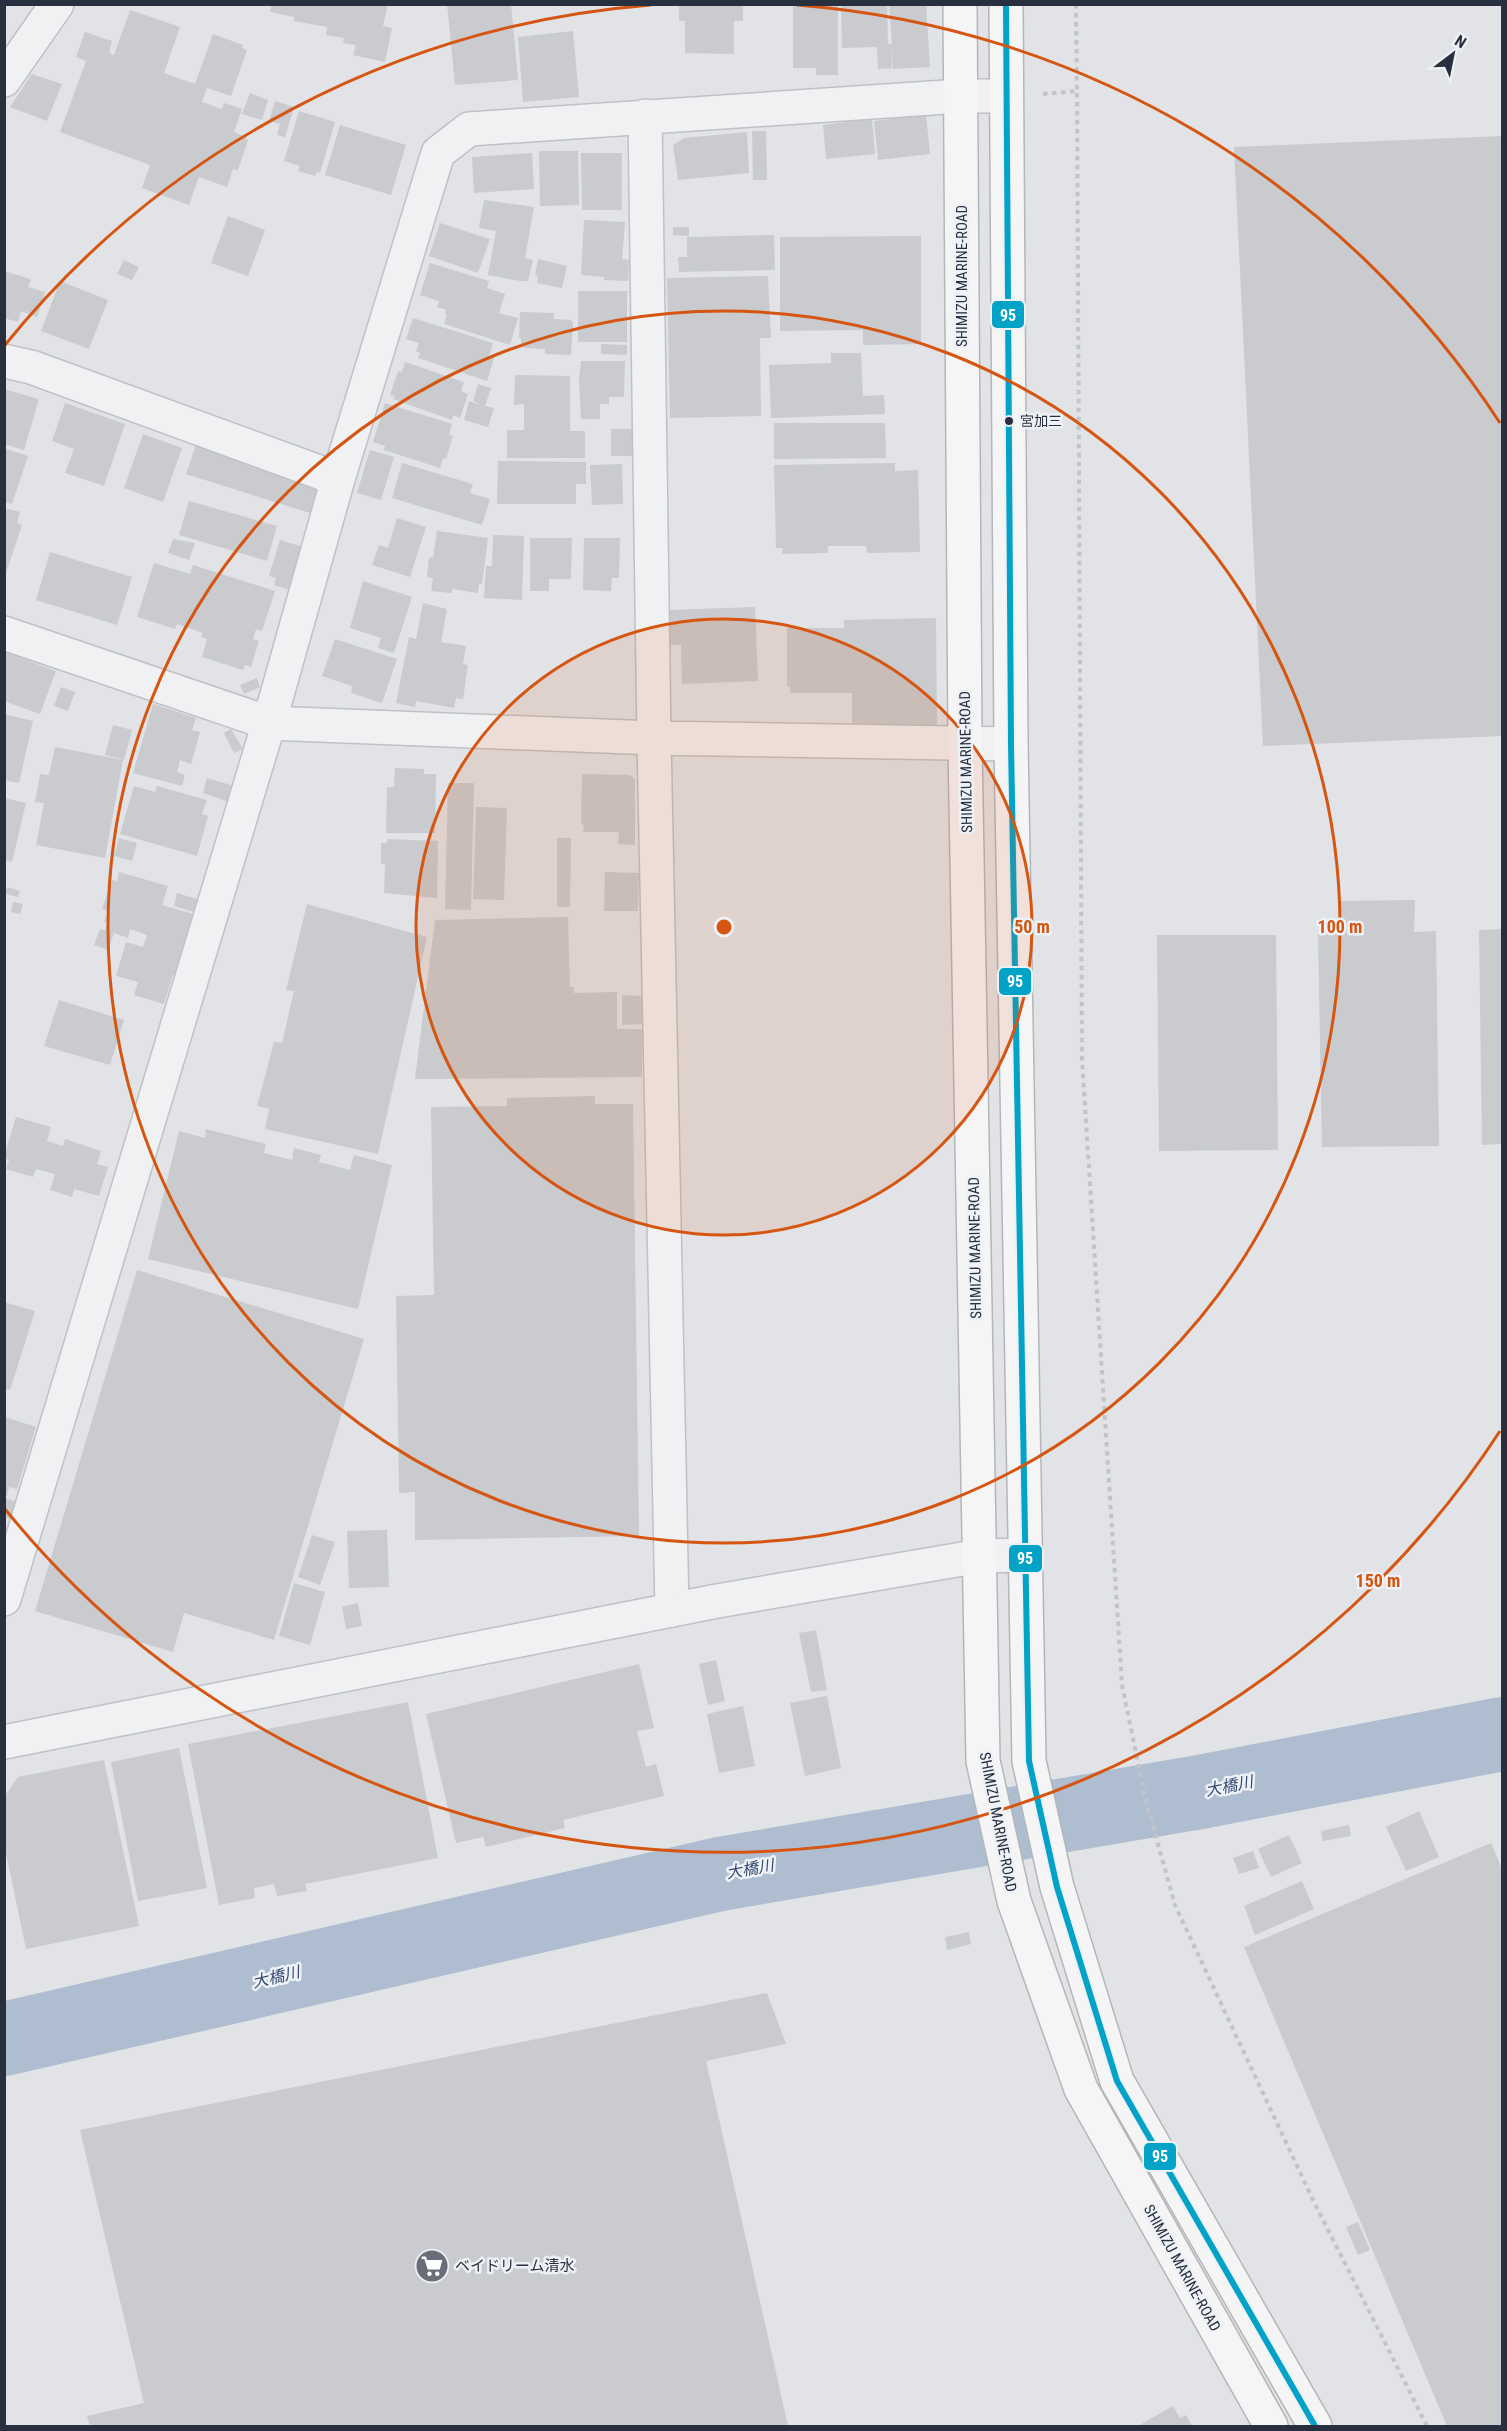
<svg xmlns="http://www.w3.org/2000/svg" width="1507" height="2431" font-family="'Roboto Condensed','Noto Sans JP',sans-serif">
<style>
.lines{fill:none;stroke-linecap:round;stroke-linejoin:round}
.river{stroke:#afbdd1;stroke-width:74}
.building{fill:#c9cbce}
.minor-casing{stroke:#bfc1c4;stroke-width:36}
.tertiary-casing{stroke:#bfc1c4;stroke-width:36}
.trunk-casing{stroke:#b3b6ba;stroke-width:36}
.path{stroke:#c2c4c9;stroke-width:4;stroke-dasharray:4.5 4.5;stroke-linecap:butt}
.minor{stroke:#f0f1f2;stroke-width:33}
.tertiary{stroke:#f0f1f2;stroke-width:33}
.trunk{stroke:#f5f5f6;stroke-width:33}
.bus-1-casing{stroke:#eef1f6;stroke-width:10}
.bus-1{stroke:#02a3c7;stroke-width:6}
.ring{fill:none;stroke:#d55511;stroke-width:3}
.bus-dot{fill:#282f3f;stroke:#eef1f6;stroke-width:2}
.labels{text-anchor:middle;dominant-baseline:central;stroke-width:5;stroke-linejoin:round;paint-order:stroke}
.bus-label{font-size:14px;fill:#282f3f;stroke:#eef1f6;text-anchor:start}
.street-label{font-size:15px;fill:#282f3f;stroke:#eef1f6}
.poi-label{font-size:15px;fill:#282f3f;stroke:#eef1f6;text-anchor:start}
.water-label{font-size:16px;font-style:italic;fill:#324b72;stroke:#eef1f6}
.centre{fill:#d55511;stroke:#eef1f6;stroke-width:3}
.ring-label{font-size:18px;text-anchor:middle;font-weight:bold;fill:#d55511;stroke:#eef1f6;stroke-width:5;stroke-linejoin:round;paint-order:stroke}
.line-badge{stroke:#eef1f6;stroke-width:2}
.badge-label{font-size:16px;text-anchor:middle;font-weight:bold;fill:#fff}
</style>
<rect width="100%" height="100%" fill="#e1e3e6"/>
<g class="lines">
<path class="river" d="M4,2039l716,-165 480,-82 302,-58"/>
</g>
<path class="building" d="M272,4h116l-5,22 9,2 -7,34 -32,-7 3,-10 -13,-2 1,-5 -18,-3 1,-8 -33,-6v-4l-24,-5z
M447,4h64l7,76 -63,5z
M679,4h64v17h-9v33l-49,-1v-32h-6z
M793,4h45v71h-22v-7h-23z
M841,4h46l1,40h4l-3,-40h37l4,63 -37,2 -2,-21 1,20 -14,1 -1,-22 -35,1z
M130,10l50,17 -16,46 31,11 18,-50 30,11 -1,3 5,2 -16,46 -24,-8 -5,14 20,7 2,-6 18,6 -8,23 13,5 -1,2 2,1 -10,30 -5,-1 -6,18 -28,-10 -10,28 -47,-17 8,-23 -90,-33 26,-71 -10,-4 9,-25 27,9 -3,12 5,2z
M573,31l6,66 -56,5 -5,-65z
M32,74l30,10 -15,37 -37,-14z
M250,93l18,7 -6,20 -20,-6z
M275,101l19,6 -9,30 -8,-2 3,-11 -11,-3z
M299,111l36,11 -15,51 -3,-2 -2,5 -17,-5 2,-5 -16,-5z
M926,115l4,39 -52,6 -4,-39z
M872,119l3,35 -49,5 -3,-34z
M340,125l66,20 -15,50 -66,-20z
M752,131h14l1,49h-14z
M747,132l2,41 -71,7 -5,-35 11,-7z
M1502,136v600l-239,10 -29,-599z
M539,151h39l1,54 -39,1z
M532,153l2,36 -60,4 -2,-36z
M581,153h41v57h-40z
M484,200l50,7 -9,51 8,2 -5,21h-7l-33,-6 8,-44 -17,-3z
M228,216l37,14 -17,46 -37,-13z
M584,220l41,2 -3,37 7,1 -1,21 -24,-1v-3l-23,-2z
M440,223l50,16 -12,34 -49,-17z
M673,227h16v9l-16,-1z
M774,235l1,35 -96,2 -1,-15h9v-20z
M921,236v108l-58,1v-15l-83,1v-94z
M538,259l29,7 -5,22 -25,-5 1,-7 -3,-1z
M124,260l15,7 -7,13 -15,-6z
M430,263l59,18 -2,7 18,6 -6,19 19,5 -8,27 -66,-21 3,-9h-2l1,-5 -9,-3 2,-6 -19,-6z
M4,271l27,8 -3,8 17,5 -8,25 -16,-6 -3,11 -14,-4z
M768,276l3,62h-11l1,78 -91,2 -3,-140z
M60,281l48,19 -19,49 -48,-18z
M578,291h49v51h-49z
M520,312l34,1v6l17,1 2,4 -2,31 -26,-1v-5l-21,-1 -3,-4v-6h-2z
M413,318l80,25 -4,13 5,2 -7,23 -69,-23 2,-5 -4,-2 3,-8 -13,-4z
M601,344l26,1v10l-26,-1z
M831,353h30l2,43 21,-1 1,19 -114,4 -2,-53 62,-2z
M581,361h44l-1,36h-15v7h-9v15h-19l-2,-39z
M405,362l59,20 -3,9 7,3 -8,24 -7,-3 -1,5 -59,-21 2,-3 -5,-1 8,-24 4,1z
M515,375l55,1v55h15v27h-78v-28h17v-26l-10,1z
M478,384l13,4 -6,18 9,2 -6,19 -24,-7 5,-19 12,4 -8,-4z
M4,389l35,10 -15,51 -20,-6z
M65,403l60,21 -21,62 -39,-13 9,-24 -22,-8z
M385,403l67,21 -3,11 4,1 -7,23 -3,-1 -3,10 -56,-18 1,-4 -12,-4z
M774,423h111l1,35 -112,1z
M611,429h21v27h-21z
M143,434l39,14 -19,54 -39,-14z
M197,442l126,39 -10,33 -127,-40z
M4,448l24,8 -16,48 -8,-2z
M370,450l24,7 -13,43 -24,-7z
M498,461l88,1v22h-10v20h-79z
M402,463l71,21 -3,9 20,6 -8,26 -90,-27z
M895,463v8l23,-1 2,82 -53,1 -1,-7h-38v7l-46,1 1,-6h-7l-2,-83z
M622,464l1,40 -31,1 -2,-40z
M189,501l88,25 -10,35 -88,-26z
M4,508l16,4 -3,11 5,2 -17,51z
M397,518l29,9 -16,50 -38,-12 7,-20 9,3z
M437,531l51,7 -6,46h-3l-1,9 -26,-4v4l-21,-2 2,-13 -6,-1 2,-20 4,1z
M493,535l31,1 -2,64 -38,-2 2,-32h6z
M530,538h42l-1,41h-22v12h-19z
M584,538h36l-1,40h-7l-1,13 -28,-1z
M173,539l22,4 -6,17 -21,-7z
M280,540l23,7 -14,43 -15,-5 2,-7 -7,-2z
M50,552l82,25 -15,48 -81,-25z
M154,563l36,11 3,-9 82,26 -13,40 -6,-2 -3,10 6,2 -8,26 -6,-2 -2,5 -41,-13 5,-18 -6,-2 2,-4 -26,-9 -2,5 -38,-12z
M363,581l49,16 -18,56 -16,-5 3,-10 -31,-10z
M423,603l24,6 -6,33 25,4 -3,18 5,1 -5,34 -7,-1 -2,10 -38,-7 -1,6 -19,-4 13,-66 7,2z
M755,607l3,74 -76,3 -1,-39h-11l-1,-35z
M936,618l1,108 -85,1v-34h-62v-6l-3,-1v-58h57v-8z
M335,639l62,20 -15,44 -31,-10 1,-7 -30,-10z
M4,652l52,19 -16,43 -36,-13z
M257,678l3,9 -16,7 -4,-9z
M61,687l14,5 -7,19 -14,-5z
M153,704l43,14 -4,12 8,2 -9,32 -11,-4 -3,12 8,3 -3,11 -49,-13z
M4,714l29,7 -14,62 -15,-3z
M113,725l19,5 -8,30 -19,-5z
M231,729l12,20 -9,4 -10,-20z
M55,747l68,13 -18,98 -69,-13 8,-42 -9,-1 5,-28 9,1z
M395,768l29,1v5h12l-1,59h-49l1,-46h7z
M582,774l48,1 5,4v66l-17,-1 1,-12h-36l1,-7 -3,-1z
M207,778l27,8 -5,16 -26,-9z
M448,783h26l-3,127 -26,-1z
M134,786l21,6 2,-6 50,14 -5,14 6,2 -11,40 -77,-22z
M4,798l22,5 -14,59 -8,-2z
M476,807l31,1 -3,92 -31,-1z
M119,838l18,5 -5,18 -18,-5z
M557,838h14l-1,69h-13z
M388,839l50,2 -1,57 -53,-5 1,-29h-4v-21h6z
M119,872l49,14 -6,19 34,10 -19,61 -4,-1 -9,29 -30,-9 4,-13 -22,-6 10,-34 17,5 4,-12 -17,-6 -2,9 -14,-5 -6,17 -14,-5 6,-16 5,1 3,-7 -4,-1 4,-11 -6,-2 10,-29 5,1z
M605,872l34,1 -1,38h-34z
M7,887l13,4 -2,6 -13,-3z
M177,893l23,7 -3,13 -23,-7z
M1415,900l-1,32 22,-1 3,215 -117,1 -4,-213 22,-1 -1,-32z
M13,902l10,2 -3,10 -9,-2z
M307,904l120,33 -49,217 -113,-25 4,-20 -12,-3 17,-64 8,1 12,-52 -8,-1z
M568,917l2,70h4v6l43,-1v37h25v48l-227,2 20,-159z
M1502,929v215l-20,1 -3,-215z
M1157,935h119l2,215 -119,1z
M622,995l20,1v28l-20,1z
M59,1000l65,20 -14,45 -66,-19z
M595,1096v8h38l6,432 -224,4v-48l-16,1 -3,-197 38,-1 -3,-188 76,-1v-8z
M16,1117l35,10 -4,14 16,5 2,-7 36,12 -4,13 11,3 -9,29 -25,-7 -2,8 -22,-7 5,-16 -19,-5 -3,8 -27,-8 3,-9 -5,-2v-2z
M206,1129l60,15 -2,9 28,7 2,-12 27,7 -2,7 31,8 4,-15 38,10 -34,144 -210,-50 31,-128 26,7z
M137,1270l227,69 -90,301 -90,-27 -11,39 -138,-41z
M4,1302l31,9 -25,79 -6,-2z
M5,1417l31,10 -19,62 -8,-2 -2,9 -2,-1z
M4,1498l12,4 -5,17 -7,-2z
M387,1530l2,57 -40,1 -2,-57z
M312,1535l23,7 -15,43 -22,-8z
M294,1583l31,9 -15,53 -31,-9z
M358,1603l4,23 -16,3 -4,-22z
M816,1630l11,60 -16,2 -12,-59z
M716,1660l9,41 -17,4 -9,-41z
M639,1664l15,64 -17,3 9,36 10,-3 8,32 -101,24 2,8 -79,19 -3,-10 -27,6 -30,-129z
M827,1696l14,72 -36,8 -15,-73z
M408,1702l30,156 -133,26 2,7 -30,5 -3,-12 -20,4 1,10 -36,7 -31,-161z
M743,1706l12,60 -36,7 -12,-59z
M179,1748l28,140 -69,13 -27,-139z
M104,1760l35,166 -113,23 -22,-105v-47l14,-20z
M1419,1811l20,46 -33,14 -20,-44z
M1349,1825l2,11 -28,5 -2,-10z
M1289,1835l13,28 -31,14 -13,-28z
M1491,1843l11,26v557h-55l-203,-479z
M1253,1851l6,17 -20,6 -6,-16z
M1302,1881l12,28 -59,26 -11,-29z
M969,1932l2,12 -24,6 -2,-13z
M767,1993l19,51 -80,17 82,365h-698l-3,-10 57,-13 -64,-273z
M1358,2222l12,28 -12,5 -12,-28z
M1173,2406l7,12 6,-3 6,11h-54z"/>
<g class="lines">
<defs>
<path id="minor" d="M4,80l53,-76
M645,116l9,622 18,872
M4,361l27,6 307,112
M4,633l265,90 385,15 357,6
M4,1599l265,-876 69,-244 100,-326 31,-24 492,-33h45"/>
<path id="tertiary" d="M4,1742l713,-141 263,-45 45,-1"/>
<path id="trunk" d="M960,4l5,741 18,1016 31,140 67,188 190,337
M1006,4l5,740 18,1017 28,126 60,194 198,345"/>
</defs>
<use href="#minor" class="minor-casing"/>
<use href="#tertiary" class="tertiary-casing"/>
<use href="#trunk" class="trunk-casing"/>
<path class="path" d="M1076,4l1,87
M1043,94l34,-3 5,968 40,626 23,112 30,108 137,293 115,228"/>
<use href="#minor" class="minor"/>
<use href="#tertiary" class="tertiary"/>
<use href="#trunk" class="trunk"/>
<defs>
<path id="bus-1" d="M1006,4l5,740 18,1017 28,126 60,194 198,345"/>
</defs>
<use href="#bus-1" class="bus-1-casing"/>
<use href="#bus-1" class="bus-1"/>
</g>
<circle cx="724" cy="927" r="308" fill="#d55511" fill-opacity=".12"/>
<g class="ring">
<circle cx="724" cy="927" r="308"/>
<circle cx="724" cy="927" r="616"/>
<path d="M1500 1431A925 925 0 0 1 5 1509M5 345A925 925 0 0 1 651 5M797 5A925 925 0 0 1 1500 423"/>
</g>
<defs>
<symbol id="supermarket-disc" viewBox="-11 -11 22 22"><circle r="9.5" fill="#696e79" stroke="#eef1f6"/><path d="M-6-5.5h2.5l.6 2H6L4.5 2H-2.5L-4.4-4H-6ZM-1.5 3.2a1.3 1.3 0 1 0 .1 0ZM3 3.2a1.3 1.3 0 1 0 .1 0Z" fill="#fff"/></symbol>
</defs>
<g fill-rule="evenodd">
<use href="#supermarket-disc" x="413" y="2247" width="38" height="38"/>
</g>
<circle class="bus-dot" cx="1009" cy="421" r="5"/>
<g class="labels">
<g class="bus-label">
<text x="1020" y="421">宮加三</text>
</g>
<g class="street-label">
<text transform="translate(962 276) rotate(-90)">SHIMIZU MARINE-ROAD</text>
<text transform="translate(966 762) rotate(-91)">SHIMIZU MARINE-ROAD</text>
<text transform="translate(975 1248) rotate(-91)">SHIMIZU MARINE-ROAD</text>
<text transform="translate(998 1822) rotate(79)">SHIMIZU MARINE-ROAD</text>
<text transform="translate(1182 2268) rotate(61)">SHIMIZU MARINE-ROAD</text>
</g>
<g class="poi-label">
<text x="455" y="2266">ベイドリーム清水</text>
</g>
<g class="water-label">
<text transform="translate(1229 1786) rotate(-11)">大橋川</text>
<text transform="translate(750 1869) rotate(-10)">大橋川</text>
<text transform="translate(276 1977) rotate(-13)">大橋川</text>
</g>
</g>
<circle cx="724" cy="927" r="9" class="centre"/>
<g class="ring-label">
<text x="1032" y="933">50 m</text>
<text x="1340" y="933">100 m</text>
<text x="1378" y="1587">150 m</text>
</g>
<g class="line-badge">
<rect x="991" y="300" width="34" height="29" rx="6" fill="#02a3c7"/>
<rect x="998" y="967" width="34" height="29" rx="6" fill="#02a3c7"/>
<rect x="1008" y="1544" width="35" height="29" rx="6" fill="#02a3c7"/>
<rect x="1143" y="2142" width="34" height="29" rx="6" fill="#02a3c7"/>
</g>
<g class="badge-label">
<text x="1008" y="321">95</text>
<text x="1015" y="987">95</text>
<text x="1025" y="1564">95</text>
<text x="1160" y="2162">95</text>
</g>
<rect width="1507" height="2431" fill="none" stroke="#282f3f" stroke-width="12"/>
<g transform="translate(1453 54) rotate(32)" stroke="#eef1f6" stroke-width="4.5" paint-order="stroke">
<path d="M0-4.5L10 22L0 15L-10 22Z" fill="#282f3f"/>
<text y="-9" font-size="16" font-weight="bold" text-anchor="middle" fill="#282f3f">N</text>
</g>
</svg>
